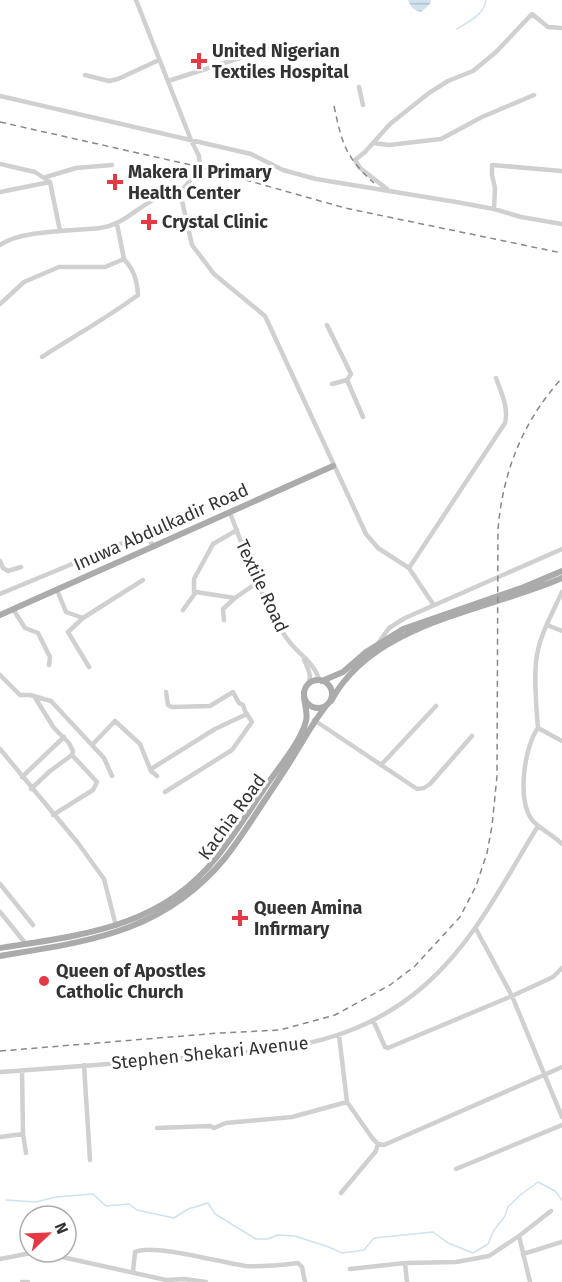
<svg xmlns="http://www.w3.org/2000/svg" width="562" height="1282" font-family="'Fira Sans',sans-serif">
<style>
.water{fill:url(#water-rules)}
.lines{fill:none;stroke-linecap:round;stroke-linejoin:round}
.stream{stroke:#cfe2ee;stroke-width:1.5}
.minor{stroke:#d0d0d0;stroke-width:4.5}
.major{stroke:#ababab;stroke-width:6}
.rail{stroke:#888;stroke-width:1.5;stroke-dasharray:6 4.5;stroke-linecap:butt}
.poi-dot{fill:#e63946;stroke:#fff;stroke-width:2}
.labels{text-anchor:middle;dominant-baseline:central;stroke-width:6;stroke-linejoin:round;paint-order:stroke}
.poi-label{font-size:18px;font-weight:bold;fill:#333;stroke:#fff;text-anchor:start}
.street-label{font-size:18px;fill:#333;stroke:#fff}
</style>
<defs>
<pattern id="water-rules" width="6" height="5" patternUnits="userSpaceOnUse" patternTransform="scale(1.5)"><rect width="6" height="5" fill="#cfe2ee"/><path d="M0 2.5h6" fill="none" stroke="#b2c2cd"/></pattern>
</defs>
<rect width="100%" height="100%" fill="#fff"/>
<path class="water" d="M408,0h23l-1,4 -9,8c-8,-2 -10,-5 -13,-12z"/>
<g class="lines">
<path class="stream" d="M457,29c11,-7 28,-15 29,-29
M6,1200l30,2 20,-5 37,-3 13,12 23,-2 8,6 37,8 14,-9 20,-6 7,11 41,25h11l11,-4 17,1 34,11 13,6 22,-3 10,-12 59,-6 15,11 25,10 15,-9 6,-14 11,-14 3,-9 11,-11 19,-14 17,9 7,9"/>
<path class="minor" d="M85,75l24,6 9,-2 41,-19
M168,81l119,-38
M359,87l4,18
M0,96l251,58 32,16 33,9 140,23 38,7 27,8 41,7
M373,143l16,2 52,-6 41,-22 52,-22
M0,164l35,8 15,10 10,49
M46,177l30,-9 36,-3
M387,189l-27,-21 -5,-8 10,-8 25,-28 39,-31 19,-12 25,-10 23,-19 36,-38 16,13 14,1
M0,192l50,-10
M180,192l12,53 22,29 51,42 101,218 12,14 31,20 24,36
M494,209l1,-21 -3,-13v-10l70,6
M0,245c20,-15 74,-14 100,-17 23,-3 36,-20 57,-30 7,-3 16,-3 22,-6 8,-5 15,-18 21,-25l-1,-11 -8,-16 -55,-140
M0,304l24,-22 35,-15h46l19,-8 -7,-35
M327,325l24,49 -4,6 -15,4
M42,357c32,-21 65,-39 96,-62 -1,-15 -4,-25 -14,-36
M347,380l16,37
M230,513c15,38 34,95 58,127 9,13 28,24 31,40
M0,561l3,7 5,3 13,-4
M409,568l96,-145c4,-15 -4,-31 -9,-45
M57,590l9,22 17,6
M562,592c-10,22 -24,46 -26,70 -2,22 0,44 2,66l24,13
M194,593v-14l19,-35 24,-14
M0,594l142,-59h4l8,12
M13,609l12,19 13,5 12,24 -1,8
M183,610l13,-18 39,6 23,-16
M224,620l-1,-11 12,-11
M547,625l15,6
M379,642l10,-14 16,-10 157,-69
M304,660c4,8 9,18 3,25
M89,667l-21,-35 15,-14 60,-38
M0,675l20,20h10l21,6 53,57 8,18
M34,696l20,32 15,15 4,8 -1,4 25,27 -4,8 -40,25
M314,720l103,69 7,-1 6,-4 42,-48
M538,728c-14,19 -21,72 -6,92 8,9 21,15 30,24
M92,745l23,-24 25,23 11,27 6,5
M0,749l78,94 26,36 12,47
M381,765l55,-59
M151,769l64,-40 32,-15
M22,777l42,-40
M31,789l19,-18 22,-16
M165,792l67,-42 20,-28 -7,-11 -2,-6 -4,-2 -6,-11 -23,14 -38,1 -4,-2 -2,-13
M0,884l33,41
M0,912l26,32
M476,929l36,67 50,121
M373,1020l12,27 3,1 124,-52 41,-19 9,-9
M339,1035l8,67 26,37 5,5 6,1 178,-78
M84,1065l6,95
M22,1071l1,63 3,19
M0,1072c61,-4 121,-9 182,-14 92,-9 169,-8 243,-73 50,-44 79,-104 113,-159
M157,1128l53,-2 4,2 12,-5 66,-6 55,-15
M0,1137l23,-3
M456,1169l106,-44
M341,1193l35,-42 2,-7
M519,1236l11,46
M523,1254l39,-12
M0,1259l31,-6 22,2 113,25 18,-1 22,3
M405,1263l2,19
M350,1269l55,-6 51,-1 33,-6 30,-20 32,-25
M133,1272l2,-20c17,-9 88,11 111,14 18,1 35,-1 52,-3l4,4 3,15
M22,1282h6"/>
<path class="major" d="M0,615l333,-149
M304 694a14 14 0 1 1 28 0a14 14 0 1 1-28 0Z
M322,681l21,-9 23,-20 37,-23 121,-42 38,-16
M331,701c42,-79 156,-90 231,-123
M0,948c82,-13 160,-20 216,-90 19,-24 35,-50 52,-75 12,-17 33,-42 38,-62 2,-7 -1,-15 -2,-23
M0,956c89,-15 163,-23 225,-98 16,-20 29,-42 44,-64 9,-14 19,-28 27,-42 10,-16 18,-31 30,-46"/>
<path class="rail" d="M334,106c8,37 11,51 40,77
M0,122l200,45 145,41 217,45
M0,1051l219,-18 61,-3 55,-15 55,-30 25,-19 45,-49 16,-31 11,-33 5,-27 5,-50 1,-247c5,-58 25,-108 64,-151"/>
</g>
<g class="poi-dot">
<path d="M196 52h6v6h6v6h-6v6h-6v-6h-6v-6h6z"/>
<path d="M112 173h6v6h6v6h-6v6h-6v-6h-6v-6h6z"/>
<path d="M146 213h6v6h6v6h-6v6h-6v-6h-6v-6h6z"/>
<path d="M237 909h6v6h6v6h-6v6h-6v-6h-6v-6h6z"/>
<circle cx="44" cy="981" r="6"/>
</g>
<g class="labels">
<g class="poi-label">
<text x="212" y="51">United Nigerian<tspan x="212" dy="21">Textiles Hospital</tspan></text>
<text x="128" y="172">Makera II Primary<tspan x="128" dy="21">Health Center</tspan></text>
<text x="162" y="222">Crystal Clinic</text>
<text x="254" y="908">Queen Amina<tspan x="254" dy="21">Infirmary</tspan></text>
<text x="56" y="971">Queen of Apostles<tspan x="56" dy="21">Catholic Church</tspan></text>
</g>
<g class="street-label">
<text transform="translate(161 527) rotate(-24)">Inuwa Abdulkadir Road</text>
<text transform="translate(262 586) rotate(65)">Textile Road</text>
<text transform="translate(232 817) rotate(-54)">Kachia Road</text>
<text transform="translate(210 1053) rotate(-6)">Stephen Shekari Avenue</text>
</g>
</g>
<g transform="translate(48 1234) rotate(67)"><circle r="28" fill="#ffffff" stroke="#adadad" stroke-width="1.5"/>
<path d="M0-4.5L10 22L0 15L-10 22Z" fill="#e63946"/>
<text y="-9" font-size="16" font-weight="bold" text-anchor="middle" fill="#333333">N</text>
</g>
</svg>
